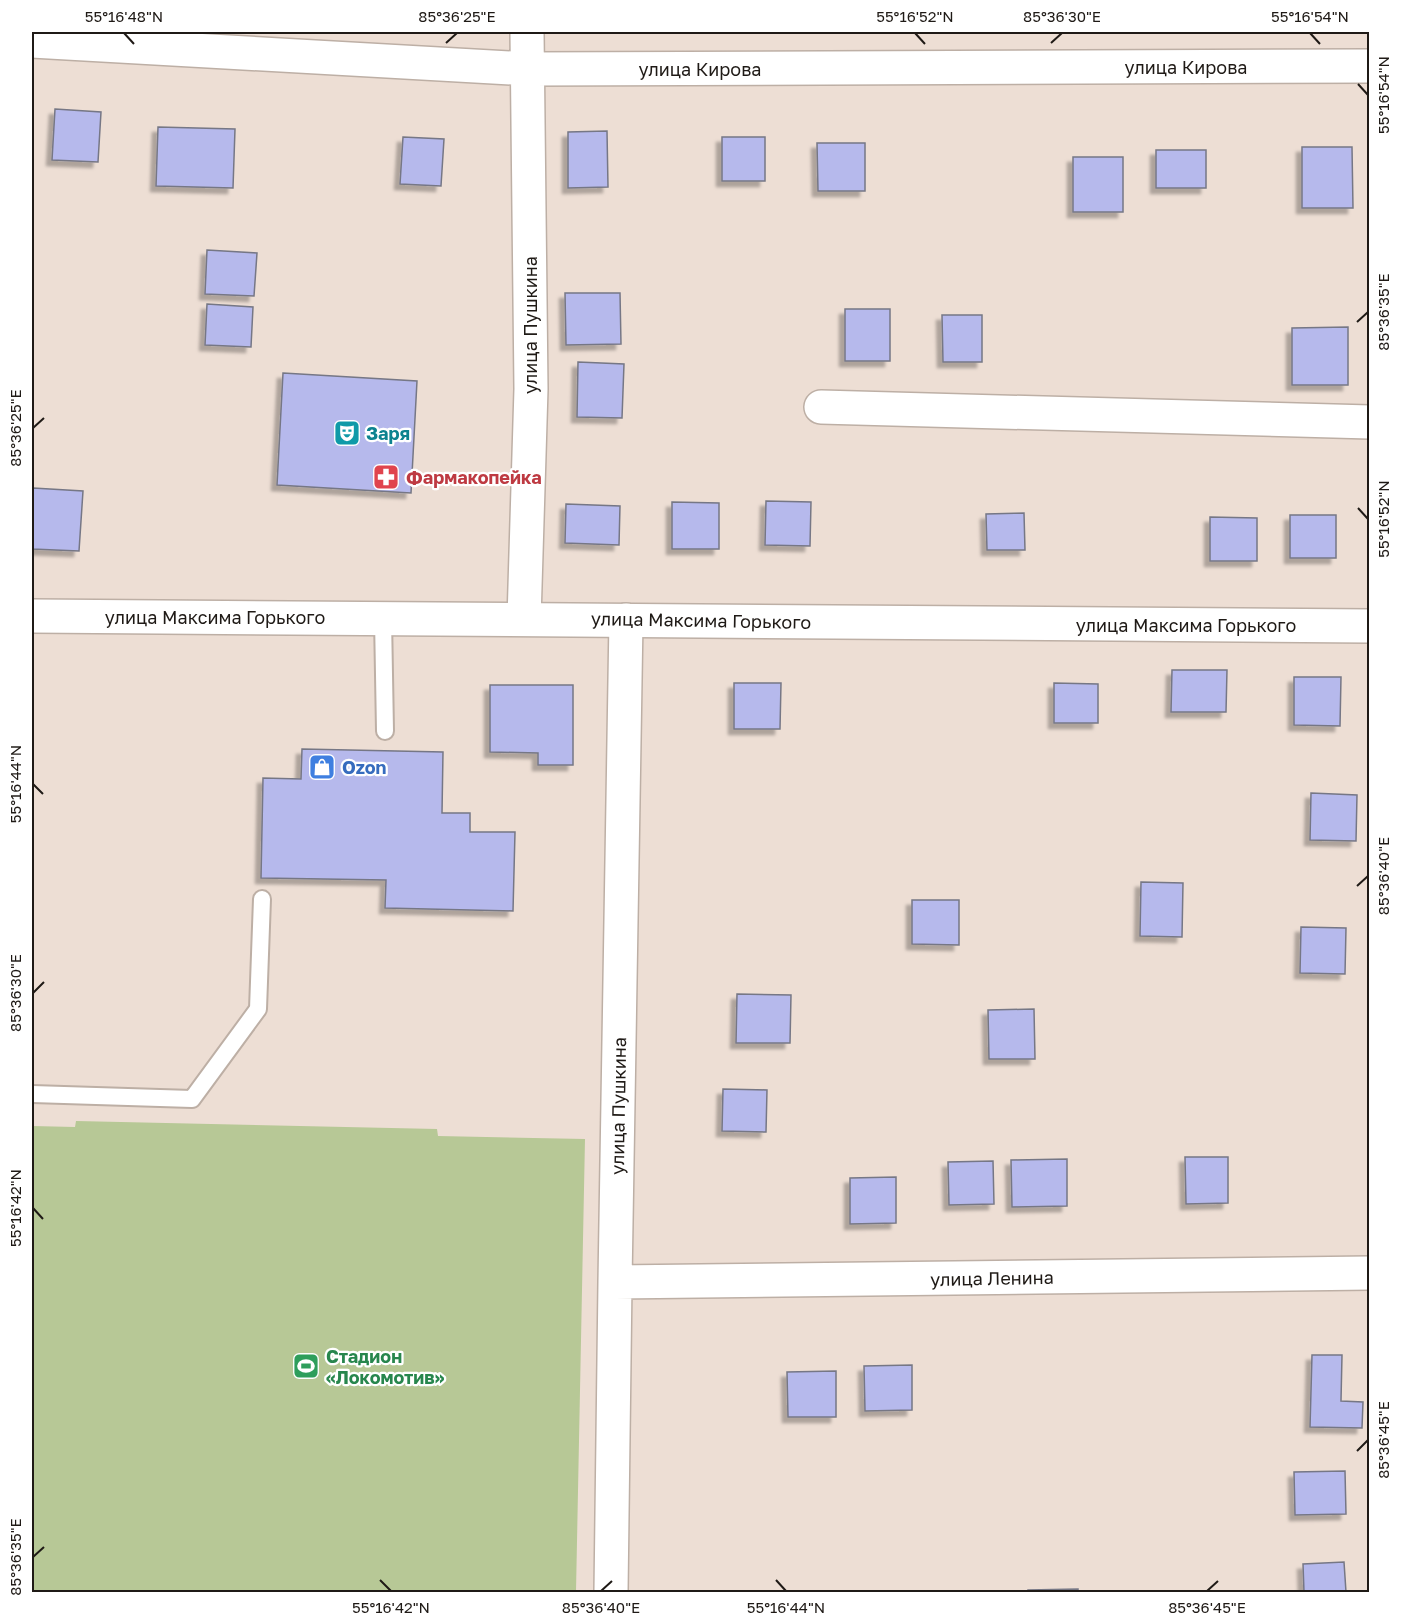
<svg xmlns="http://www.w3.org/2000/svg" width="1401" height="1624" font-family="'Golos Text',sans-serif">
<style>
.green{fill:#b7c896}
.building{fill:#b6b9ec;stroke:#767785;stroke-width:1.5;filter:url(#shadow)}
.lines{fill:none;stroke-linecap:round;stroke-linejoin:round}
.lane-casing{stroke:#bdafa5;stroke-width:20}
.street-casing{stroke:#bdafa5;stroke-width:36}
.secondary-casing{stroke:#bdafa5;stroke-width:36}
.lane{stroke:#fff;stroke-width:16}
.street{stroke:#fff;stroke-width:33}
.secondary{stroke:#fff;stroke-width:33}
.ticks{fill:none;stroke:#1f1a16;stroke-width:2}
.labels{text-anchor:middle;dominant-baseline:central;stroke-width:4.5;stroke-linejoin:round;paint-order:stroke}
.street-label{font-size:18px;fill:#1f1a16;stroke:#fff}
.culture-label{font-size:18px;font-weight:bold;fill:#0d838f;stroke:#fff;text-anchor:start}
.health-label{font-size:18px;font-weight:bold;fill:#be3a42;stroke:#fff;text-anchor:start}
.shop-label{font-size:18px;font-weight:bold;fill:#366cbe;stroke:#fff;text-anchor:start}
.leisure-label{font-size:18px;font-weight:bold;fill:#27864d;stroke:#fff;text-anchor:start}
.neatline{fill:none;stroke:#1f1a16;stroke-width:2}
.ticks-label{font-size:15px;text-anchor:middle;fill:#1f1a16}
</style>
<defs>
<filter id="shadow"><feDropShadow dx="-5.5" dy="5.5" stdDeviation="1.5" flood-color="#0004"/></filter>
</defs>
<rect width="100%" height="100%" fill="#edded4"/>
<path class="green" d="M76,1121l361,8 1,7 147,3 -9,453h-544v-466l43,1z"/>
<path class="building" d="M55,109l46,3 -3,50 -46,-2z
M158,127l77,2 -2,59 -77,-2z
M607,131l1,56 -40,1v-56z
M403,137l41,2 -3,47 -41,-2z
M722,137h43v44h-43z
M817,143h48v48h-47z
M1302,147h50l1,61h-51z
M1156,150h50v38h-50z
M1073,157h50v55h-50z
M207,250l50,3 -3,43 -49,-2z
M565,293h55l1,51 -55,1z
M207,304l46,3 -2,40 -46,-2z
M845,309h45v52h-45z
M942,315h40v47h-39z
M1348,327v58h-56v-57z
M578,362l46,2 -2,54 -45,-1z
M283,373l134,8 -6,112 -134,-8z
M33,488l50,3 -4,60 -47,-2z
M766,501l45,1 -1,44 -45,-1z
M672,502l47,1v46h-47z
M566,504l54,2 -1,39 -54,-2z
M1024,513l1,37h-38l-1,-36z
M1290,515h46v43h-46z
M1210,517l47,1v43h-47z
M1172,670h55l-1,42h-55z
M1294,677h47l-1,49 -46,-1z
M734,683h47l-1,46h-46z
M1054,683l44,1v39h-44z
M490,685h83v80h-35v-12l-48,-1z
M302,749l141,3 -1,61h28v19h45l-2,79 -128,-3 1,-28 -125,-2 2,-100 38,1z
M1311,793l46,2 -1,46 -46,-1z
M1141,882l42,1 -1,54 -42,-1z
M912,900h47v45l-47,-1z
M1301,927l45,1 -1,46 -45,-1z
M737,994l54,1 -1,48h-54z
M1034,1009l1,50h-46l-1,-49z
M723,1089l44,1 -1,42 -44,-1z
M1185,1157h43v46l-42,1z
M1067,1159v47l-55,1 -1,-47z
M993,1161l1,43 -45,1 -1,-43z
M896,1177v46l-46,1v-46z
M1312,1355h30l-1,46 22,1 -1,26 -52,-1z
M912,1365v45l-47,1 -1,-45z
M836,1371v46h-48l-1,-45z
M1345,1471l1,43 -51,1 -1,-43z
M1344,1562l2,30h-42l-1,-28z
M1078,1589v3h-50v-2z"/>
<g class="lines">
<defs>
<path id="lane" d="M383,618l2,113
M32,1094l160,5 66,-90 4,-110"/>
<path id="street" d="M32,41l497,28 841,-3
M821,407l549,15
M524,619l7,-230 -4,-357
M615,1282l755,-9
M611,1592l4,-310 11,-662"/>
<path id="secondary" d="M32,616l1338,10"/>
</defs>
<use href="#lane" class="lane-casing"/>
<use href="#street" class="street-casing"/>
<use href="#secondary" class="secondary-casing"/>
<use href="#lane" class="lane"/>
<use href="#street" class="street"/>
<use href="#secondary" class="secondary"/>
</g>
<path class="ticks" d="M124,33l10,11M915,33l10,11M1310,33l10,11M446,43l11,-10M1051,43l11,-10M1358,84l10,11M1357,322l11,-10M33,428l11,-10M1358,508l10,11M33,784l10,10M1357,886l11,-10M33,993l11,-11M33,1208l10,11M1357,1451l11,-11M33,1557l11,-10M380,1580l11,11M776,1580l10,11M601,1591l11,-10M1207,1591l11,-10"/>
<defs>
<symbol id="theatre-square" viewBox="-11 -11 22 22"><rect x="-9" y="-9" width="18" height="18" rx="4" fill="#0f9aa8" stroke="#fff"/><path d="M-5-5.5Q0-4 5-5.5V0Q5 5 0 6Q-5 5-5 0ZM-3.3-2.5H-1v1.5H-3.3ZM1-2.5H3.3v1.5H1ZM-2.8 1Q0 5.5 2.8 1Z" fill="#fff"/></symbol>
<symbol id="pharmacy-square" viewBox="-11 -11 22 22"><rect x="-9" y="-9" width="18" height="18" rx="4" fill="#e0444e" stroke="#fff"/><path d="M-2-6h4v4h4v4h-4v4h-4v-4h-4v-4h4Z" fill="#fff"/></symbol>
<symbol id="shop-square" viewBox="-11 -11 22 22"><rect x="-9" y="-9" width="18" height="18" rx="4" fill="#3f7fe0" stroke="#fff"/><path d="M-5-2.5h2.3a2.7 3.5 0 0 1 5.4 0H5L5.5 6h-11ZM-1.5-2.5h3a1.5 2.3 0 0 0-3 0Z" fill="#fff"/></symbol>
<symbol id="stadium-square" viewBox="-11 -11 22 22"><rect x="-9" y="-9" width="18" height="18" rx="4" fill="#2e9e5b" stroke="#fff"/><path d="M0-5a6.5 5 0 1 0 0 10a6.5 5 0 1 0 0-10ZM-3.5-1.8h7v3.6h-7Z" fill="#fff"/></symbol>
</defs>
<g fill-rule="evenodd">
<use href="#theatre-square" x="332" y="418" width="30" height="30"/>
<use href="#pharmacy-square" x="371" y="462" width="30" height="30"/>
<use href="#shop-square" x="307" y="752" width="30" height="30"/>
<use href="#stadium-square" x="291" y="1351" width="30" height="30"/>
</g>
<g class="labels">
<g class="street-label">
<text x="1186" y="67">улица Кирова</text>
<text x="700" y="69">улица Кирова</text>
<text transform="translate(530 325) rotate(-90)">улица Пушкина</text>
<text x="215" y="617">улица Максима Горького</text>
<text transform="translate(701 620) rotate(1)">улица Максима Горького</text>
<text x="1186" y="625">улица Максима Горького</text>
<text transform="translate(618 1106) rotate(-89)">улица Пушкина</text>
<text transform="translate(992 1278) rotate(-1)">улица Ленина</text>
</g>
<g class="culture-label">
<text x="366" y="433">Заря</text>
</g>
<g class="health-label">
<text x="406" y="477">Фармакопейка</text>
</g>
<g class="shop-label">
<text x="342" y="767">Ozon</text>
</g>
<g class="leisure-label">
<text x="326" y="1356">Стадион<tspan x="326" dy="21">«Локомотив»</tspan></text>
</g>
</g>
<rect width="1401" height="1624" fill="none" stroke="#ffffff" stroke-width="66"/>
<rect x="33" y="33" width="1335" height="1558" class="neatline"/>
<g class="ticks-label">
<text x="124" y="22">55°16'48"N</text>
<text x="457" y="22">85°36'25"E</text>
<text x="915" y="22">55°16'52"N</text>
<text x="1062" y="22">85°36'30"E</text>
<text x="1310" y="22">55°16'54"N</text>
<text transform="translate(1384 95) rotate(-90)" y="5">55°16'54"N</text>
<text transform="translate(1384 312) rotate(-90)" y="5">85°36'35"E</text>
<text transform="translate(16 428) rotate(-90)" y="5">85°36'25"E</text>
<text transform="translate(1384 519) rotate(-90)" y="5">55°16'52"N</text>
<text transform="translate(16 784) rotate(-90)" y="5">55°16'44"N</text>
<text transform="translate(1384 876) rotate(-90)" y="5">85°36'40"E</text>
<text transform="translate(16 993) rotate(-90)" y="5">85°36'30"E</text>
<text transform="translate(16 1208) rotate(-90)" y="5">55°16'42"N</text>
<text transform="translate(1384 1440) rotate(-90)" y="5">85°36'45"E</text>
<text transform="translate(16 1557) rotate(-90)" y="5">85°36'35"E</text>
<text x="391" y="1613">55°16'42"N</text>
<text x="601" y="1613">85°36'40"E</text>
<text x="786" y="1613">55°16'44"N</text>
<text x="1207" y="1613">85°36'45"E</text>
</g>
</svg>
